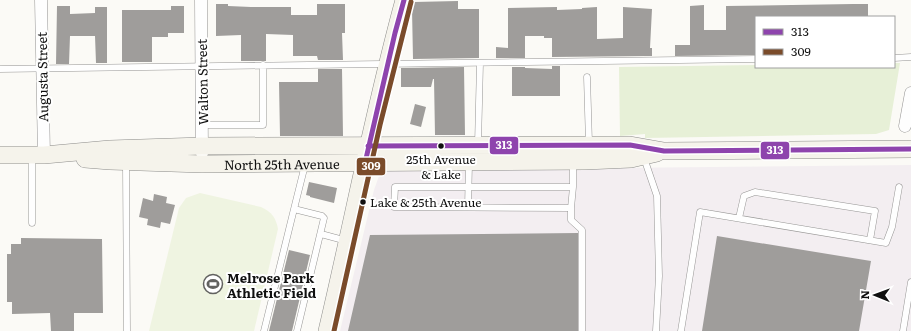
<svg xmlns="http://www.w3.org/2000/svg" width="911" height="331" font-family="Literata,serif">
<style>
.industrial{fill:#f3eef1}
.green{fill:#e7f0d7}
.pitch{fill:#eff4e1}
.building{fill:#9f9d9b}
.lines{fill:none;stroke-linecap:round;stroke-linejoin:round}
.lane-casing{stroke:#969594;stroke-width:7}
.street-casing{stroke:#969594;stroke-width:13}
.secondary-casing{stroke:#8c8c8a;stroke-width:18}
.lane{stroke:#fefefe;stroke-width:6}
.street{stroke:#fefefe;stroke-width:12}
.secondary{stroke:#f5f3eb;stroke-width:17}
.bus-1-casing{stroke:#fff;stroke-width:8}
.bus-2-casing{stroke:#fff;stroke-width:8}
.bus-1{stroke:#8e44ad;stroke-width:5}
.bus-2{stroke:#7a4b2a;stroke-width:5}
.bus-dot{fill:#101010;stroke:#fff;stroke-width:1.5}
.labels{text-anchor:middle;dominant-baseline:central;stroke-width:4;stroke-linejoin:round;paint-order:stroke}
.bus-label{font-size:12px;fill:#101010;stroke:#fff}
.street-label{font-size:13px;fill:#101010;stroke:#fff}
.poi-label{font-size:13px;font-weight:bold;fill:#101010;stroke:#fff;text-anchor:start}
.line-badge{stroke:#fff;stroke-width:1.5}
.badge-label{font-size:11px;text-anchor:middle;font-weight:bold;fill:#fff}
</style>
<rect width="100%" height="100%" fill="#fbfaf6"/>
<path class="industrial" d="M911,165v166h-571l34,-141 5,-14 13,-6z"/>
<path class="green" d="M894,63h6l-11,67 -13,4 -231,4v-4l-25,2 -1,-69 137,-2v2h138z"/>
<path class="pitch" d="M200,193l61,14c11,5 15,11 17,22l-24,102h-105l30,-123 7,-10z"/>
<path class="building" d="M458,1v8h21v49l-66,1 -1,-50 2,-7z
M216,4h12v2l23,1h40v8h26v-11h28v29h-3l1,27h-25l-1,-4h-24v-21l-27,-1v27h-25v-26l-25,1z
M853,4h15v13h-112v38l-81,1v-11h15v-39l14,-1v25h22v-24z
M57,6h13v8l25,-1v-6h12v56h-11l-1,-27h-25l-1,28h-13z
M171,6h13v27h-16v4h-16v25h-30v-52h49z
M557,7v3l25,-1v-1l15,-1v32l26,-1v-31l29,2 -2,39h2v8l-100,1v-19h-8v-2h-19v22h-29v-11l12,1v-40z
M552,66h8v30h-48v-29h13v1l27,1z
M464,67l1,68h-30l-1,-56h-1l-2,8h-30v-19z
M318,69h24l1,67h-63l-1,-54h39z
M415,104l11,3 -5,20 -11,-3z
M309,182l28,6 -3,15 -24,-6v-1l-4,-1z
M154,194l13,3 -1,6 9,2 -5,19 -9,-2 -1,6 -13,-3 1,-6 -9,-2 4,-19 10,3z
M578,233v98h-230l22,-96z
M717,236l154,25 -12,70h-157z
M21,238l81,1 1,74h-29v18h-23l-1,-18 -38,1v-12h-5v-48h4v-10h10z
M289,250l21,5 -18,76h-23z"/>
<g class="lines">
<defs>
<path id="lane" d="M894,58l17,-1
M0,69l756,-10
M587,77l2,66
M202,125h61v-60
M478,144l2,-81
M32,157v66
M644,158l13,38 2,80 -3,55
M126,163l1,168
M573,187l-2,21 -177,-1 1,-20h178v-24
M468,207l1,-44
M571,208v12l11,10v101
M739,218l5,-22 11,-4 120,19 -5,29
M321,234l26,7
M264,331l30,-122
M297,331l27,-113 -2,-2 -28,-7 11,-44
M681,331l19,-119 186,31 6,-16 7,-40
M903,331l8,-49"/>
<path id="street" d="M41,0l3,155
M201,0l1,153
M905,126l6,-33"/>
<g id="secondary">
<path d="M0,155h44l66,-6 92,-3 428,-1 34,6 247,-2"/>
<path id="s1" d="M85,159l25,2 92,3 383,-3 46,-2 26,-6"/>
<path d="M327,331c26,-110 47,-222 77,-331"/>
</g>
</defs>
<use href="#lane" class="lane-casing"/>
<use href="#street" class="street-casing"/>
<use href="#secondary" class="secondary-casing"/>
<use href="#lane" class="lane"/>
<use href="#street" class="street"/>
<use href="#secondary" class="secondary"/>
<defs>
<path id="bus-1" d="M368,146l262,-1 34,6 247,-2
M377,163h-12l30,-130 9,-33"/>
<path id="bus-2" d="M334,331l46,-206 31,-123"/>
</defs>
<use href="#bus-1" class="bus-1-casing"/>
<use href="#bus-2" class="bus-2-casing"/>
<use href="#bus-1" class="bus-1"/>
<use href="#bus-2" class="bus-2"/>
</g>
<defs>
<symbol id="stadium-ring" viewBox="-11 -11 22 22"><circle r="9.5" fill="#fff" stroke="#626260" stroke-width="1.5"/><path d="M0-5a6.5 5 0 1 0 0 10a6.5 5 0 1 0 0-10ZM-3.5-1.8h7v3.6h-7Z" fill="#626260"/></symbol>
</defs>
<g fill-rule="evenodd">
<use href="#stadium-ring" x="202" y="273" width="22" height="22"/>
</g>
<g class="bus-dot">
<circle cx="441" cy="146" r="3.5"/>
<circle cx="363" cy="202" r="3.5"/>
</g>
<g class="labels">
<g class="bus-label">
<text x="441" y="159">25th Avenue<tspan x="441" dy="15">&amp; Lake</tspan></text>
<text x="370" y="202" text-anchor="start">Lake &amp; 25th Avenue</text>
</g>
<g class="street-label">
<text transform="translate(42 77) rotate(-91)">Augusta Street</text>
<text transform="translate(202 82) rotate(-91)">Walton Street</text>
<text stroke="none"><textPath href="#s1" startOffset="197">North 25th Avenue</textPath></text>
</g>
<g class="poi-label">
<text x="227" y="277">Melrose Park<tspan x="227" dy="15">Athletic Field</tspan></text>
</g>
</g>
<g class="line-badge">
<rect x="489" y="136" width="30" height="19" rx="4" fill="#8e44ad"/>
<rect x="760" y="141" width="30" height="19" rx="4" fill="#8e44ad"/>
<rect x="356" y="157" width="30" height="19" rx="4" fill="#7a4b2a"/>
</g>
<g class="badge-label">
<text x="504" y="149">313</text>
<text x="775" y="154">313</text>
<text x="371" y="170">309</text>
</g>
<rect x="755" y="16" width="140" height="52" fill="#ffffff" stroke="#9f9f9f"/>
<rect x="763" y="29" width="20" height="6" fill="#8e44ad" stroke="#9f9f9f"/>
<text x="791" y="36" font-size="12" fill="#101010">313</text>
<rect x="763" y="49" width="20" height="6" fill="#7a4b2a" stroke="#9f9f9f"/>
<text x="791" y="56" font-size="12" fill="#101010">309</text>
<g transform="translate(875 295) rotate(271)" stroke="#ffffff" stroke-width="3" paint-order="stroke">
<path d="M0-3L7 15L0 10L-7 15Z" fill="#101010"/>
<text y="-6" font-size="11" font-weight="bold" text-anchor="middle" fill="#101010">N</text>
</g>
</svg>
